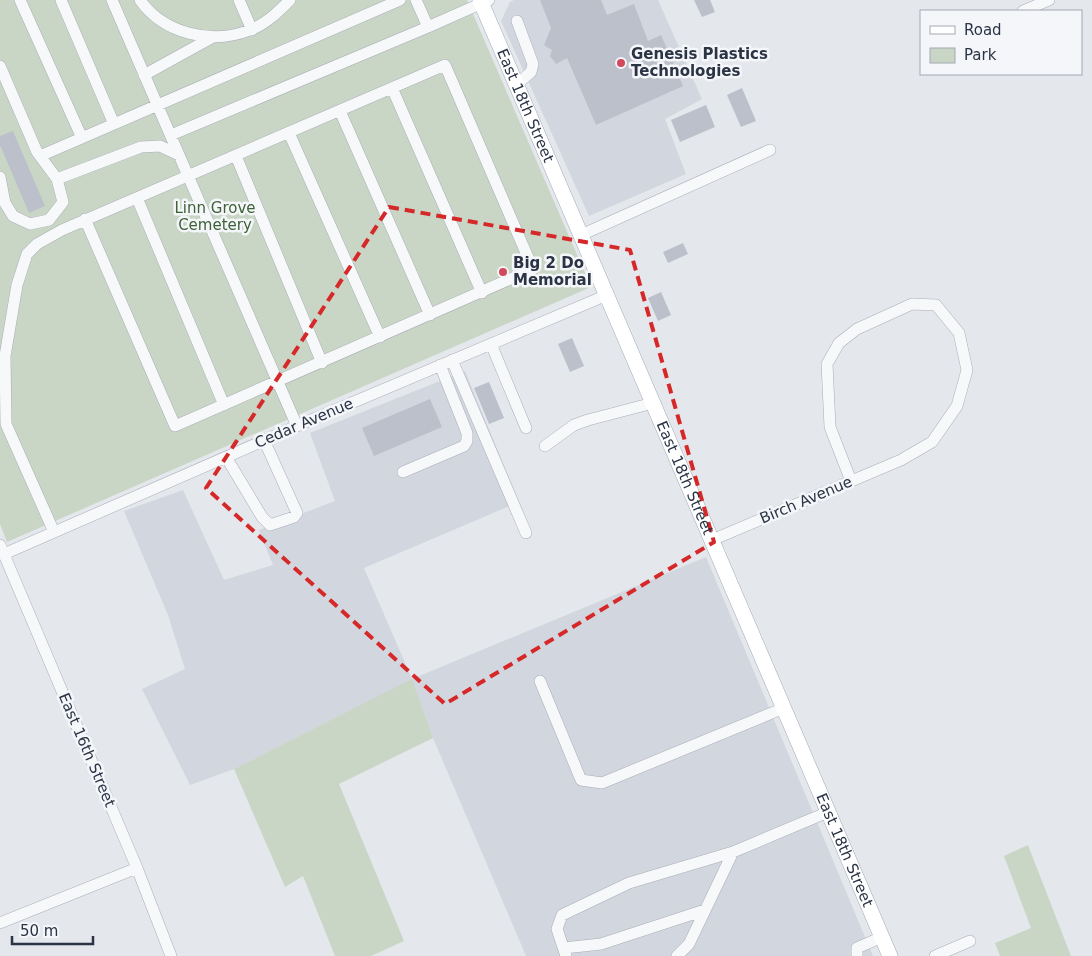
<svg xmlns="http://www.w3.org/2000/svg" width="1092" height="956" font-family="'DejaVu Sans',sans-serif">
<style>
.built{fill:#d2d6de}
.green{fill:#c9d6c5}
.building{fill:#bbc0ca}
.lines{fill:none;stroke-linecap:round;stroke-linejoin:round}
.minor-casing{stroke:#a9aeb7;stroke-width:12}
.major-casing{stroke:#a3abb8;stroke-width:16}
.minor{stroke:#f7f8fa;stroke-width:11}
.major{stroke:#fff;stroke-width:15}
.marked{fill:none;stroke:#d62828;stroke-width:4;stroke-dasharray:10 6;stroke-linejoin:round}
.poi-dot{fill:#d1495b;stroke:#f4f6f9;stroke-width:2}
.labels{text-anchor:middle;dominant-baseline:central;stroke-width:5;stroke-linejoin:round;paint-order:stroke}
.poi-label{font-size:15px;font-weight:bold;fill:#2b3445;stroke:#f4f6f9;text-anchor:start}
.street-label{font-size:15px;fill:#2b3445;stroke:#f4f6f9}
.park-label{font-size:15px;fill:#3f6138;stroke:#f4f6f9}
</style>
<rect width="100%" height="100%" fill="#e4e7ec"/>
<path class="built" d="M514,0h144l44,99 -37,20 21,55 -97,42 -88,-195 9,-19z
M465,371l54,131 -155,66 48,111 294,-122 167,399h-347l-93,-218 -21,-58 -178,89 -44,16 -48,-96 43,-20 -17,-54 -44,-104 59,-21 41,90 49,-15 -14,-35 76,-29 -25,-68z"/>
<path class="green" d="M0,0h467l124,287 -584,255 -7,-18z
M412,679l21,59 -94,46 65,157 -33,15h-36l-32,-80 -18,11 -51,-118z
M1028,845l43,111h-71l-5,-13 36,-15 -27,-72z"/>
<path class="building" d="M540,0h61l6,15 27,-11 14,37 13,-6 22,51 -87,39 -29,-67 -11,6 -6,-8 2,-6 -8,-5 7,-17z
M694,0h16l5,12 -13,5z
M742,88l14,33 -15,6 -14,-32z
M706,105l9,22 -35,15 -9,-22z
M13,131l32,75 -16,7 -29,-68v-9z
M683,243l5,11 -20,9 -5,-11z
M661,292l10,23 -13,6 -10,-23z
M572,338l12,28 -14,6 -12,-28z
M489,382l15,36 -15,6 -15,-36z
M430,399l12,28 -68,29 -12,-28z"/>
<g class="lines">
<defs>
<path id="minor" d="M20,0l62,138
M61,0l53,124
M112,0l67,155
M140,0c24,34 72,45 110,30 16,-6 28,-18 40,-30
M239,0l13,30
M1023,11l26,-11
M428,27l61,-27
M0,66l37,86 20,27 6,23 -14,18 -19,4 -17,-8 -8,-13 -5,-26
M144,75l69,-38
M516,85l15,-13 2,-8 -16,-43
M392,88l90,205
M340,111l90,204
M289,133l91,204
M171,135l257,-108 -12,-27
M40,156l360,-156
M236,156l86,207
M57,179l84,-32 19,-1 19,9 118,271
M137,198l87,207
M581,235l189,-85
M491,344l35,84
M452,360l74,173
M545,446l29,-21 14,-5 65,-17
M226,457l36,60 8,8 24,-8 3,-4 -33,-73
M403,472l61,-26 3,-5v-8l-27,-68
M54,532l-48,-108 -1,-68 12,-71 10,-31 10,-10 25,-14 383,-165 88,204 -358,157 -90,-207
M712,540l189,-80 31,-18 25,-36 10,-36 -8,-37 -23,-28 -24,-1 -55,25 -18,14 -12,21 3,63 21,54
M0,545l137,323 34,88
M4,554l293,-128 310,-131
M540,681l41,99 21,3 182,-75
M0,923l137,-55
M564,948l37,-4 104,-34
M566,956l-9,-27 5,-14 67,-32 104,-31 95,-40
M677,956l12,-12 44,-92
M857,956v-8l25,-11
M935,956l35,-15"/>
<g id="major">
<path id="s1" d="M480,0l410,956"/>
</g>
</defs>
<use href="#minor" class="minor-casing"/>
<use href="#major" class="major-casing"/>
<use href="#minor" class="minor"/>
<use href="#major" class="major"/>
</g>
<path class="marked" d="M389,207l241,43 84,292 -269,162 -239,-216z"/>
<g class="poi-dot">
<circle cx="621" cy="63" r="5"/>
<circle cx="503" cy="272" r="5"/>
</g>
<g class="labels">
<g class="poi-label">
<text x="631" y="54">Genesis Plastics<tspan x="631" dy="17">Technologies</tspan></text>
<text x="513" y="263">Big 2 Do<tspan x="513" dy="17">Memorial</tspan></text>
</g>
<g class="street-label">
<text stroke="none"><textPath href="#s1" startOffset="115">East 18th Street</textPath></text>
<text transform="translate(304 423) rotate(-23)">Cedar Avenue</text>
<text stroke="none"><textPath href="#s1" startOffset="520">East 18th Street</textPath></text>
<text transform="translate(806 500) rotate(-23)">Birch Avenue</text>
<text transform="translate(87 750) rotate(67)">East 16th Street</text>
<text stroke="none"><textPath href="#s1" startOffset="925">East 18th Street</textPath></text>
</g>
<g class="park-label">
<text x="215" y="208">Linn Grove<tspan x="215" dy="17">Cemetery</tspan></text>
</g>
</g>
<rect x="920" y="10" width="162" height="65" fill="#f4f6f9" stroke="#a4a8b1"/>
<rect x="930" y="26" width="25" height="8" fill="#ffffff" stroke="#a4a8b1"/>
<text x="964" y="35" font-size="15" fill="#2b3445">Road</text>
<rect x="930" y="48" width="25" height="15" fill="#c9d6c5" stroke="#a4a8b1"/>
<text x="964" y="60" font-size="15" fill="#2b3445">Park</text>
<path d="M12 936v8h81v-8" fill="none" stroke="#2b3445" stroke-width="2.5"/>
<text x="20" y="936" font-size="15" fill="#2b3445" stroke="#f4f6f9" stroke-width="4" paint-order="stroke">50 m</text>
</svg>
